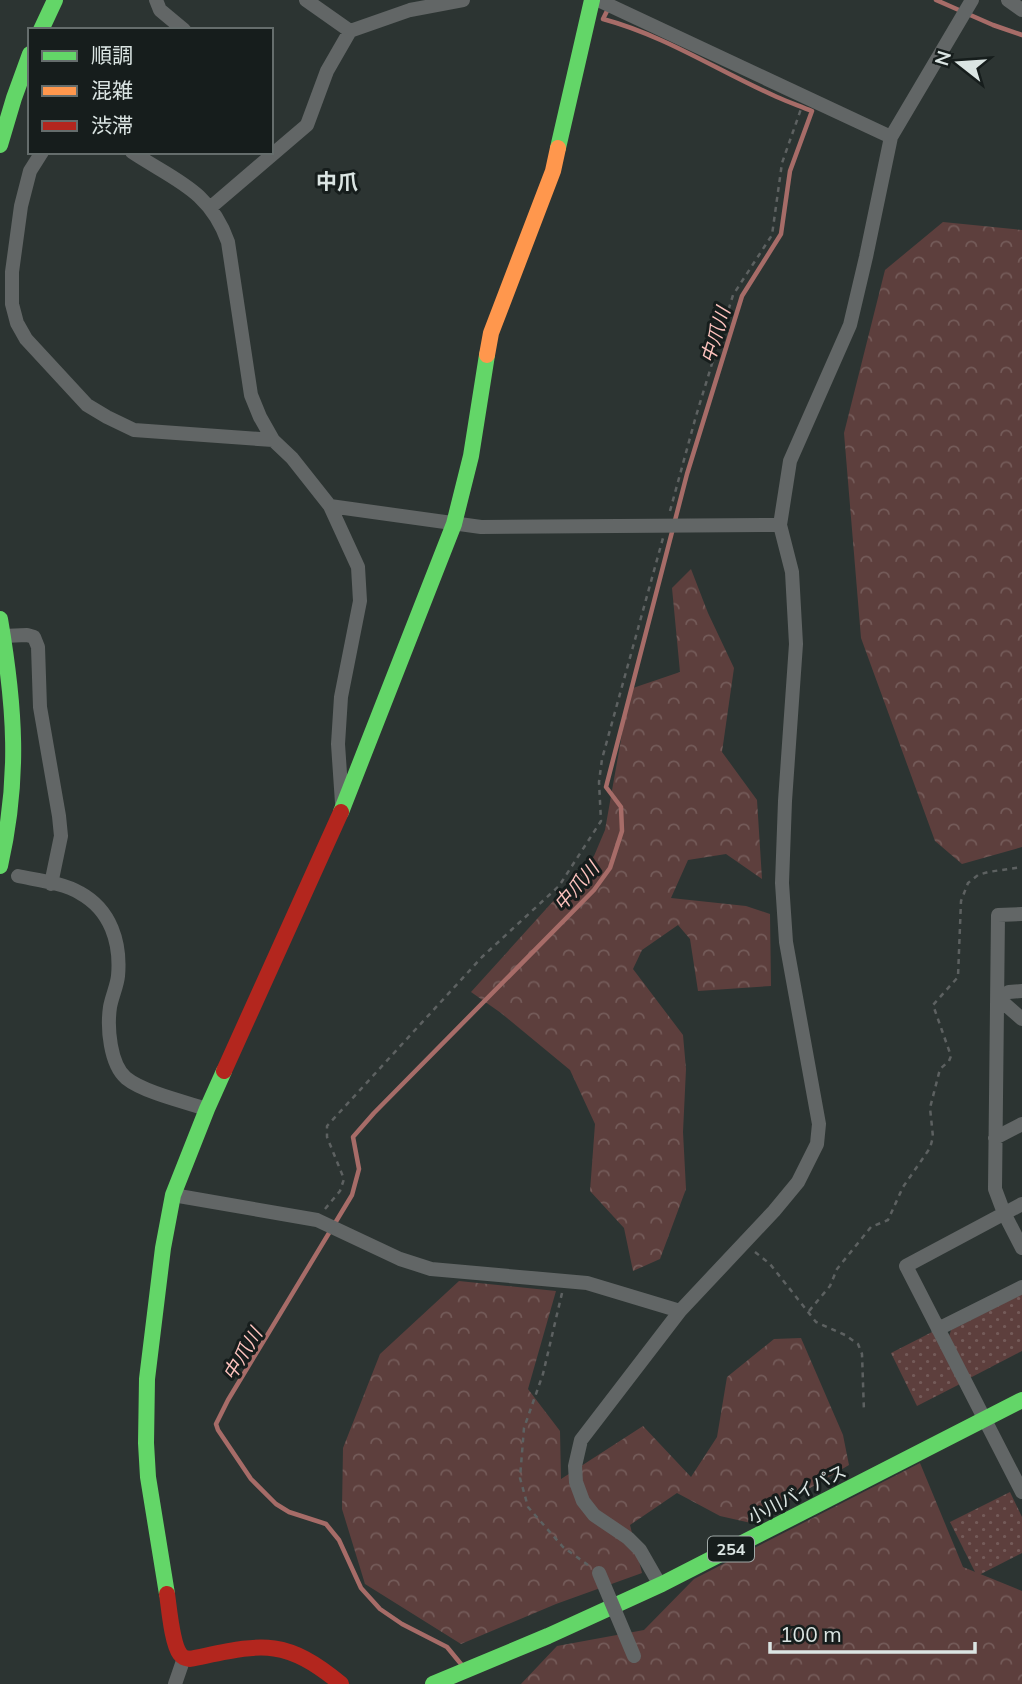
<svg xmlns="http://www.w3.org/2000/svg" width="1022" height="1684" font-family="Mulish,'Noto Sans JP',sans-serif">
<style>
.forest{fill:url(#forest-crowns)}
.park{fill:url(#park-dots)}
.lines{fill:none;stroke-linecap:round;stroke-linejoin:round}
.stream{stroke:#a76c68;stroke-width:4.5}
.path{stroke:#5d6161;stroke-width:2.5;stroke-dasharray:5 5;stroke-linecap:butt}
.street{stroke:#626666;stroke-width:14}
.fast{stroke:#63d668;stroke-width:16}
.slow{stroke:#ff974d;stroke-width:16}
.jam{stroke:#b3261e;stroke-width:16}
.street-bridge{stroke:#626666;stroke-width:14}
.labels{text-anchor:middle;dominant-baseline:central;stroke-width:6;stroke-linejoin:round;paint-order:stroke}
.shield{fill:#161d1c;stroke:#a0a9a7;stroke-width:2}
.shield-label{font-size:16px;font-weight:bold;fill:#dbe5e3}
.street-label{font-size:18px;fill:#dbe5e3;stroke:#161d1c}
.water-label{font-size:19px;font-style:italic;fill:#fec3be;stroke:#161d1c}
.quarter-label{font-size:21px;font-weight:bold;fill:#dbe5e3;stroke:#161d1c}
</style>
<defs>
<pattern id="forest-crowns" width="20" height="18" patternUnits="userSpaceOnUse" patternTransform="scale(1.75)"><rect width="20" height="18" fill="#5d3f3d"/><path d="M2 6a3 3 0 1 1 6 0M12 15a3 3 0 1 1 6 0" fill="none" stroke="#745b59"/></pattern>
<pattern id="park-dots" width="8" height="8" patternUnits="userSpaceOnUse" patternTransform="scale(1.75)"><rect width="8" height="8" fill="#5d3f3d"/><path d="M2 2h.1M6 6h.1" fill="none" stroke="#745b59" stroke-width="1.8" stroke-linecap="round"/></pattern>
</defs>
<rect width="100%" height="100%" fill="#2c3432"/>
<path class="forest" d="M943,222l79,8v617l-60,17 -27,-23 -74,-203 -17,-205 41,-163z
M691,569l17,44 26,55 -12,84 35,48 5,79 -36,-25 -38,6 -17,38 75,8 24,8 1,72 -73,5 -8,-52 -12,-14 -36,25 -9,19 50,66 3,34 -3,63 3,57 -26,70 -27,12 -9,-43 -34,-37 5,-67 -25,-54 -69,-57 -30,-21 123,-136 11,-26 25,-141 50,-17 -8,-84z
M459,1281l97,10 -28,98 32,42 1,48 82,-53 48,51 26,-40 10,-60 47,-38 27,-1 42,97 6,30 -98,58 -31,-7 -43,-23 -47,32 12,48 -86,31 -95,40 -96,-60 -23,-75 1,-61 37,-94z
M920,1463l43,104 59,24v93h-501l36,-38 87,-16 50,-51z"/>
<path class="park" d="M1022,1294v57l-54,28 -20,-39 3,-10z
M934,1331l26,53 -43,22 -26,-53z
M1010,1492l12,25v36l-45,23 -27,-54z"/>
<g class="lines">
<path class="stream" d="M936,0l57,25 29,10
M461,1664l-14,-17 -45,-23 -22,-15 -19,-21 -22,-48 -13,-16 -37,-12 -13,-8 -25,-25 -33,-49 -2,-6 12,-24 124,-205 7,-26 -6,-32 21,-24 220,-223 16,-22 12,-37 -1,-24 -15,-20 81,-313 55,-178 39,-62 9,-63 22,-60c-12,-5 -24,-9 -35,-14 -59,-26 -111,-61 -174,-78l6,-12"/>
<path class="path" d="M670,511l26,-95 37,-121 39,-60 10,-72 19,-54
M325,1209l15,-18 4,-12 -17,-42v-11l155,-169 77,-71 42,-65 -2,-39 3,-23 61,-221
M755,1252l15,12 46,58 29,13 13,9 4,10 2,58
M562,1293l-19,81 -19,54 -4,50 8,29 35,40 25,18
M809,1311l21,-25 7,-17 34,-42 17,-7 15,-33 27,-39 3,-11 -3,-29 10,-39 9,-8 2,-5 -18,-51 25,-28 3,-76 7,-18 10,-8 10,-3 34,-5"/>
<path class="street" d="M156,0l4,10 24,20
M306,0l44,31
M598,0l293,137
M1008,0l14,10
M42,152l-12,19 -9,35 -9,66v32l5,19 9,16 61,66 20,12 27,13 139,10
M132,152c42,28 78,38 96,90l23,153 9,22 13,23 19,18 38,48 28,61 2,34 -19,96 -3,47 4,59
M211,207l96,-82 20,-54 23,-40 60,-21 53,-10
M330,506l151,21 299,-2
M3,636l24,-1 7,2 4,10 2,60 19,109 2,20 -10,48
M18,876c19,4 46,7 62,17 31,17 41,50 38,83 -1,10 -6,20 -8,31 -3,21 0,57 16,71 17,14 59,24 81,31
M1022,914l-24,1 -3,274 9,24 18,35
M998,998l24,21
M998,998l11,-6 13,-1
M995,1138l27,-14
M173,1195l144,25 83,39 31,10 156,14 93,28
M1022,1204l-116,62 116,226
M938,1329l84,-42
M660,1585l-20,-35 -12,-12 -34,-23 -11,-14 -7,-19 -1,-16 6,-26 99,-129 94,-100 24,-29 19,-38 2,-20 -33,-182 -4,-59 3,-82 11,-157 -4,-72 -12,-47 10,-64 60,-136 16,-68 25,-120 81,-137
M175,1684l9,-26"/>
<path class="fast" d="M41,30l14,-30
M0,145l14,-47 16,-44
M558,148l34,-148
M0,619c15,88 20,159 0,247
M341,812l113,-288 17,-68 16,-101
M167,1594l-19,-117 -2,-34 1,-64 16,-131 10,-53 34,-86 17,-38
M433,1684l115,-48 114,-52 360,-184"/>
<path class="slow" d="M487,355l4,-22 62,-162 5,-23"/>
<path class="jam" d="M224,1071l117,-259
M167,1594c2,13 5,50 13,60 3,4 5,4 10,5 69,-14 92,-24 151,25"/>
<path class="street-bridge" d="M599,1573l35,83"/>
</g>
<g class="labels">
<rect class="shield" x="708" y="1536.5" width="46" height="25" rx="5"/>
<g class="shield-label">
<text x="731" y="1549">254</text>
</g>
<g class="street-label">
<text transform="translate(797 1494) rotate(-27)">小川バイパス</text>
</g>
<g class="water-label">
<text transform="translate(715 335) rotate(-73)">中爪川</text>
<text transform="translate(576 886) rotate(-49)">中爪川</text>
<text transform="translate(242 1354) rotate(-59)">中爪川</text>
</g>
<g class="quarter-label">
<text x="337" y="181">中爪</text>
</g>
</g>
<rect x="28" y="28" width="245" height="126" fill="#161d1c" stroke="#656d6c" stroke-width="2"/>
<rect x="42" y="51" width="35" height="10" fill="#63d668" stroke="#656d6c" stroke-width="2"/>
<text x="91" y="63" font-size="21" fill="#dbe5e3">順調</text>
<rect x="42" y="86" width="35" height="10" fill="#ff974d" stroke="#656d6c" stroke-width="2"/>
<text x="91" y="98" font-size="21" fill="#dbe5e3">混雑</text>
<rect x="42" y="121" width="35" height="10" fill="#b3261e" stroke="#656d6c" stroke-width="2"/>
<text x="91" y="133" font-size="21" fill="#dbe5e3">渋滞</text>
<g transform="translate(959 63) rotate(287)" stroke="#161d1c" stroke-width="5" paint-order="stroke">
<path d="M0-5L12 26L0 18L-12 26Z" fill="#dbe5e3"/>
<text y="-10" font-size="19" font-weight="bold" text-anchor="middle" fill="#dbe5e3">N</text>
</g>
<path d="M770 1642v10h205v-10" fill="none" stroke="#dbe5e3" stroke-width="3.5"/>
<text x="780" y="1642" font-size="21" fill="#dbe5e3" stroke="#161d1c" stroke-width="5" paint-order="stroke">100 m</text>
</svg>
